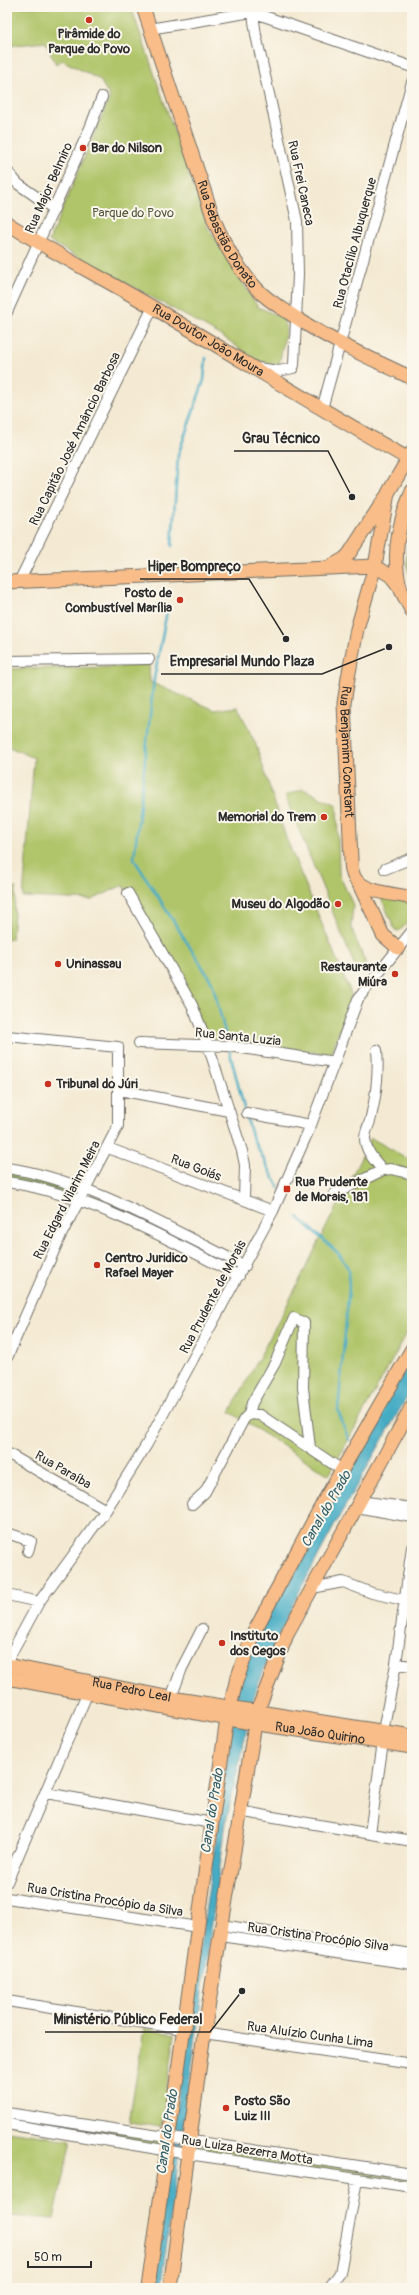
<svg xmlns="http://www.w3.org/2000/svg" width="419" height="2295" font-family="Pangolin,sans-serif">
<style>
.green{fill:#b0c56a;stroke:#6e784a}
.forest{fill:#8caa5e;stroke:#5c6a44}
.water{fill:#45acc4;stroke:#386c78}
.lines{fill:none;stroke-linecap:round;stroke-linejoin:round}
.stream{stroke:#45acc4;stroke-width:2.5}
.minor-casing{stroke:#716e66;stroke-width:12}
.major-casing{stroke:#716e66;stroke-width:15}
.minor{stroke:#fff;stroke-width:10}
.major{stroke:#f8bd88;stroke-width:13}
.poi-dot{fill:#c8321e;stroke:#fbf7ec;stroke-width:1.5}
.labels{text-anchor:middle;dominant-baseline:central;stroke-width:4;stroke-linejoin:round;paint-order:stroke}
.poi-label{font-size:13px;font-weight:bold;fill:#2b2b2b;stroke:#fbf7ec;text-anchor:start}
.street-label{font-size:13px;fill:#2b2b2b;stroke:#fbf7ec}
.park-label{font-size:13px;fill:#53593e;stroke:#fbf7ec}
.water-label{font-size:14px;font-style:italic;fill:#355f68;stroke:#fbf7ec}
.leader{fill:none;stroke:#2b2b2b;stroke-width:1.5}
.callout-dot{fill:#2b2b2b;stroke:#fbf7ec;stroke-width:1.5}
.callout-label{font-size:14px;text-anchor:middle;font-weight:bold;fill:#2b2b2b;stroke:#fbf7ec;stroke-width:4;stroke-linejoin:round;paint-order:stroke}
</style>
<rect width="100%" height="100%" fill="#fbf7ec"/>
<filter id="ink" filterUnits="userSpaceOnUse"><feTurbulence type="fractalNoise" baseFrequency=".025" numOctaves="2"/><feDisplacementMap in="SourceGraphic" scale="8" xChannelSelector="R" yChannelSelector="G"/><feConvolveMatrix kernelMatrix="1 2 1 2 8 2 1 2 1" color-interpolation-filters="sRGB"/></filter>
<filter id="wash" filterUnits="userSpaceOnUse"><feTurbulence type="fractalNoise" baseFrequency=".012" numOctaves="4" result="noise"/><feDisplacementMap in="SourceGraphic" scale="16" xChannelSelector="R" yChannelSelector="G"/><feGaussianBlur stdDeviation="0.9" result="paint"/><feColorMatrix in="noise" values="0 0 0 0 0 0 0 0 0 0 0 0 0 0 0 0 0 1.4 0 .05"/><feComposite in="paint" operator="in"/></filter>
<g filter="url(#wash)">
<rect width="100%" height="100%" fill="#f4ead3"/>
<path class="green" d="M7,7h124l77,221 50,79 25,11 3,12 -7,35c-22,1 -40,-19 -59,-30 -56,-32 -114,-62 -171,-94l61,-144 -10,-17 -38,-20 -6,4 -11,-22 -38,4z
M412,525v56c-9,-18 -5,-37 0,-56z
M149,664l1,18 65,28 23,-3 18,38 30,93 66,158 -21,58 -121,-15 -87,-154 -31,15 -69,-3 11,-139 -27,-12v-77l112,-2z
M303,789l34,16 2,69 14,31 -2,22 15,37 -8,10 -73,-178z
M7,887l9,1 -4,51h-5z
M380,895l32,6v18l-13,12 -4,-1z
M371,1138l41,23v163l-83,151 -99,-63 54,-101z
M144,2029l31,5 -14,93 -32,-5z
M7,2115l155,24 -2,9 -153,-25z
M7,2131l64,9 -17,79 -47,-3z
M192,2144l220,32v9l-221,-32z"/>
<path class="forest" d="M7,1170l77,21 -5,8 -72,-19z
M87,1194l154,72 -4,7 -154,-73z"/>
<path class="water" d="M412,1355v33l-73,129 -42,79 -27,58 -16,42 -28,127 -64,455 -2,10h-10l88,-601 13,-38 86,-165z"/>
<g class="lines">
<path class="stream" d="M172,546l6,-91 26,-75 2,-22
M168,606l-14,73 -20,180 78,123 16,62
M229,1049l16,63
M246,1116l7,23 26,49
M298,1217l40,36 10,15 1,20 -11,123 11,29"/>
</g>
</g>
<g filter="url(#ink)">
<g class="lines">
<defs>
<path id="minor" d="M252,7l4,28 41,186 1,53 -4,91 -1,3 -14,3 -21,-3
M149,29l103,-17 160,55
M7,171l11,13 36,25
M7,312l83,-184 12,-31
M322,409l90,-327
M19,582l134,-275
M7,661l142,-2
M385,869l27,-11
M128,893l64,112 16,40 34,106 3,14 -1,34
M7,1036l111,11v79l-58,111 -53,121
M139,1043l89,3 107,16
M377,1050c2,21 -1,46 -6,67 -1,7 -6,14 -6,21 0,13 10,23 18,32
M119,1090l110,21
M247,1113l64,12
M108,1148l165,63
M7,1168c80,11 165,62 238,98
M7,1182c78,11 163,58 232,94
M334,1194l49,-24 8,-1 21,5
M249,1414l11,1 82,55
M7,1453l99,57
M359,1501l53,7
M192,1504l13,-12 39,-73 5,-5 3,-11 23,-40 19,-45 10,5 -1,65 7,60
M356,1507l56,10
M7,1533l24,8 -3,10
M312,1588l31,-6 29,11 40,9
M7,1595l32,7
M7,1661l32,-59 67,-92 41,-66 126,-233 38,-86 47,-126 54,-68
M396,1664l16,2
M171,1698l11,-30 20,-39
M383,1731l13,-67 16,-117
M46,1793l166,30
M239,1811l173,30
M370,1833l13,-91
M7,1882l81,-190
M7,1898l191,29
M221,1925l191,29
M220,1936l192,28
M7,2001l176,28
M204,2033l208,31
M7,2113l405,61
M7,2124l181,30 224,33
M329,2288l11,-15 17,-93"/>
<g id="major">
<path id="s1" d="M143,7l71,213c10,24 25,50 43,69 9,10 21,17 32,24 38,26 80,45 123,65"/>
<path id="s2" d="M7,223c49,32 102,58 152,88 83,49 165,101 250,148"/>
<path id="s3" d="M412,452l-24,41 -13,73 -18,63 -9,49 -4,25 7,156c0,7 1,18 7,23 13,11 38,12 54,16"/>
<path d="M412,491c-13,30 -21,66 -11,99 3,7 8,15 11,22"/>
<path d="M331,566l13,-7 5,-5 36,-56"/>
<path d="M7,582l368,-16 16,10 10,13"/>
<path d="M358,882l25,53 15,13"/>
<path id="s4" d="M7,1665l164,33 241,38"/>
<path id="s5" d="M7,1678l244,45 161,24"/>
<path d="M148,2288l64,-465 15,-104 9,-37 17,-48 71,-133 88,-152"/>
<path d="M170,2288l34,-255 53,-321 31,-80 124,-226"/>
</g>
</defs>
<use href="#minor" class="minor-casing"/>
<use href="#major" class="major-casing"/>
<use href="#minor" class="minor"/>
<use href="#major" class="major"/>
</g>
</g>
<g class="poi-dot">
<circle cx="89" cy="20" r="4"/>
<circle cx="83" cy="148" r="4"/>
<circle cx="180" cy="600" r="4"/>
<circle cx="324" cy="817" r="4"/>
<circle cx="338" cy="904" r="4"/>
<circle cx="58" cy="964" r="4"/>
<circle cx="395" cy="974" r="4"/>
<circle cx="48" cy="1084" r="4"/>
<rect x="283" y="1185" width="8" height="8" rx="2"/>
<circle cx="97" cy="1265" r="4"/>
<circle cx="222" cy="1643" r="4"/>
<circle cx="226" cy="2108" r="4"/>
</g>
<g class="labels">
<g class="poi-label">
<text x="89" y="34" text-anchor="middle">Pirâmide do<tspan x="89" dy="15">Parque do Povo</tspan></text>
<text x="91" y="148">Bar do Nilson</text>
<text x="172" y="593" text-anchor="end">Posto de<tspan x="172" dy="15">Combustível Marília</tspan></text>
<text x="316" y="817" text-anchor="end">Memorial do Trem</text>
<text x="330" y="904" text-anchor="end">Museu do Algodão</text>
<text x="66" y="964">Uninassau</text>
<text x="387" y="967" text-anchor="end">Restaurante<tspan x="387" dy="15">Miúra</tspan></text>
<text x="56" y="1084">Tribunal do Júri</text>
<text x="295" y="1182">Rua Prudente<tspan x="295" dy="15">de Morais, 181</tspan></text>
<text x="105" y="1258">Centro Juridico<tspan x="105" dy="15">Rafael Mayer</tspan></text>
<text x="230" y="1636">Instituto<tspan x="230" dy="15">dos Cegos</tspan></text>
<text x="234" y="2101">Posto São<tspan x="234" dy="15">Luiz III</tspan></text>
</g>
<g class="street-label">
<text transform="translate(301 183) rotate(78)">Rua Frei Caneca</text>
<text transform="translate(49 188) rotate(-66)">Rua Major Belmiro</text>
<text stroke="none"><textPath href="#s1" startOffset="243">Rua Sebastião Donato</textPath></text>
<text transform="translate(355 243) rotate(-75)">Rua Otacílio Albuquerque</text>
<text stroke="none"><textPath href="#s2" startOffset="233">Rua Doutor João Moura</textPath></text>
<text transform="translate(75 439) rotate(-64)">Rua Capitão José Amâncio Barbosa</text>
<text stroke="none"><textPath href="#s3" startOffset="311">Rua Benjamim Constant</textPath></text>
<text transform="translate(238 1037) rotate(6)">Rua Santa Luzia</text>
<text transform="translate(196 1168) rotate(21)">Rua Goiás</text>
<text transform="translate(67 1200) rotate(-63)">Rua Edgard Vilarim Meira</text>
<text transform="translate(213 1297) rotate(-62)">Rua Prudente de Morais</text>
<text transform="translate(63 1470) rotate(30)">Rua Paraíba</text>
<text stroke="none"><textPath href="#s4" startOffset="127">Rua Pedro Leal</textPath></text>
<text stroke="none"><textPath href="#s5" startOffset="318">Rua João Quirino</textPath></text>
<text transform="translate(105 1900) rotate(9)">Rua Cristina Procópio da Silva</text>
<text transform="translate(318 1937) rotate(8)">Rua Cristina Procópio Silva</text>
<text transform="translate(310 2035) rotate(8)">Rua Aluízio Cunha Lima</text>
<text transform="translate(247 2150) rotate(9)">Rua Luiza Bezerra Motta</text>
</g>
<g class="park-label">
<text x="133" y="213">Parque do Povo</text>
</g>
<g class="water-label">
<text transform="translate(326 1509) rotate(-60)">Canal do Prado</text>
<text transform="translate(212 1811) rotate(-81)">Canal do Prado</text>
<text transform="translate(167 2132) rotate(-82)">Canal do Prado</text>
</g>
</g>
<path class="leader" d="M352 497L328 451H234M286 639L249 579H140M389 647L322 674H161M242 1991L210 2032H45"/>
<g class="callout-dot">
<circle cx="352" cy="497" r="4"/>
<circle cx="286" cy="639" r="4"/>
<circle cx="389" cy="647" r="4"/>
<circle cx="242" cy="1991" r="4"/>
</g>
<g class="callout-label">
<text x="281" y="443">Grau Técnico</text>
<text x="194" y="571">Hiper Bompreço</text>
<text x="242" y="666">Empresarial Mundo Plaza</text>
<text x="128" y="2024">Ministério Público Federal</text>
</g>
<rect width="419" height="2295" fill="none" stroke="#fbf7ec" stroke-width="24"/>
<path d="M28 2261v6h63v-6" fill="none" stroke="#2b2b2b" stroke-width="2"/>
<text x="34" y="2261" font-size="12" fill="#2b2b2b" stroke="#fbf7ec" stroke-width="3" paint-order="stroke">50 m</text>
</svg>
